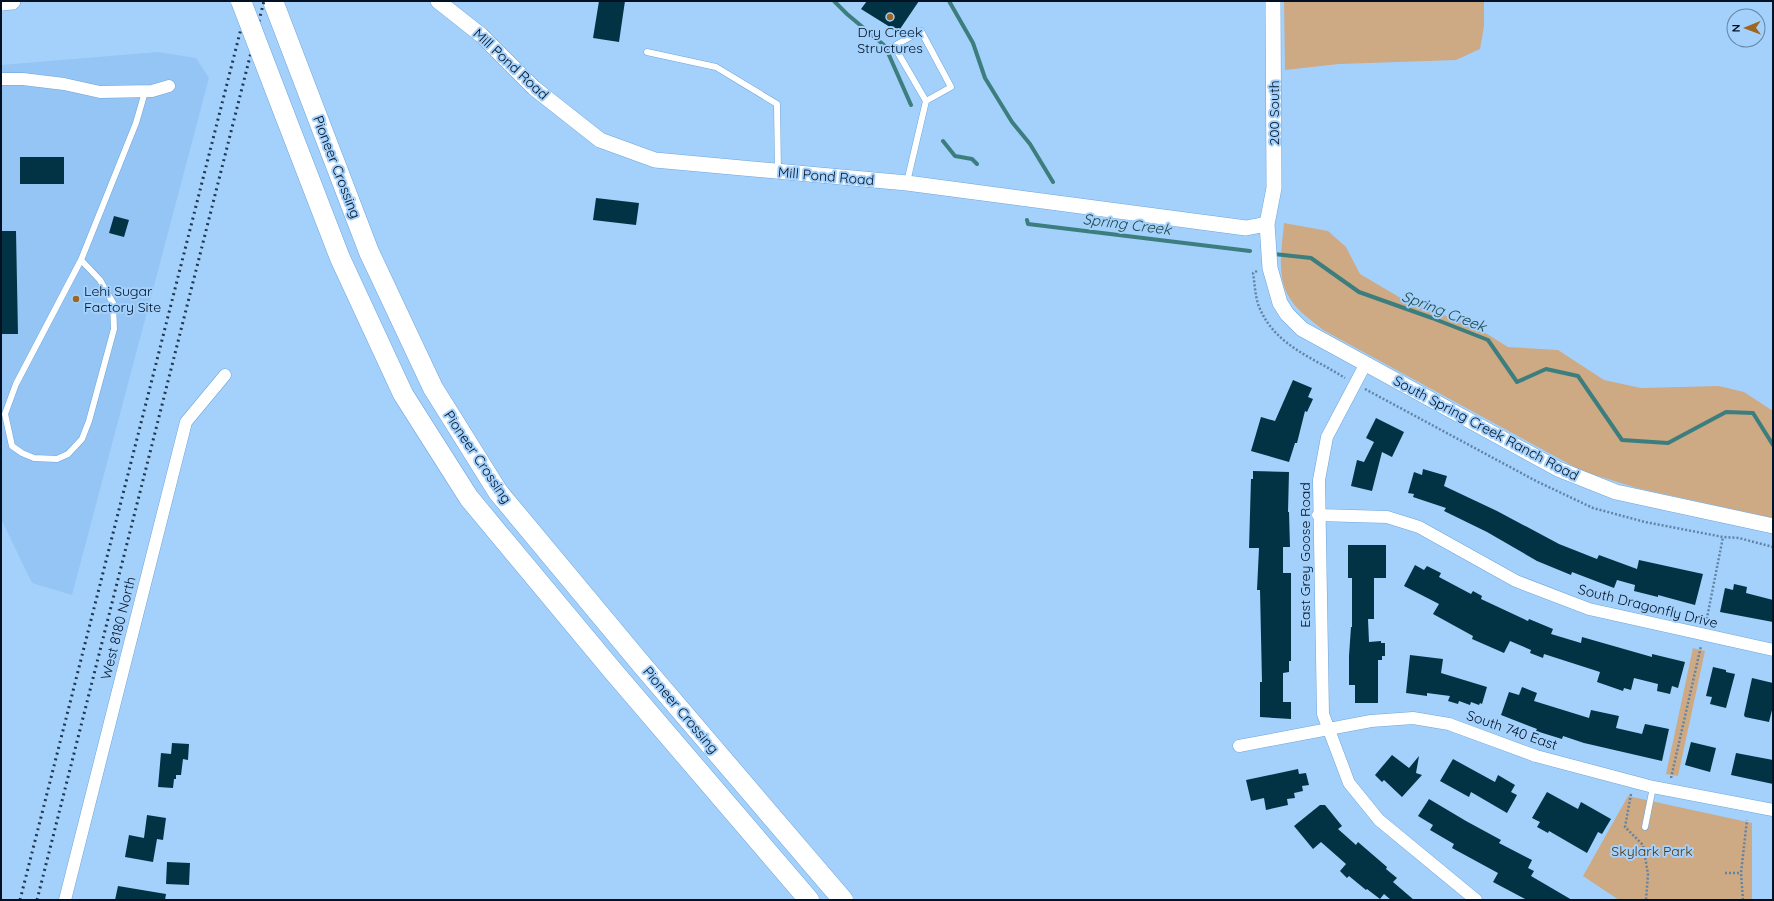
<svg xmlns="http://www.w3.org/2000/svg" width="1774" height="901" font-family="Quicksand,sans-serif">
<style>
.built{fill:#95c5f5}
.green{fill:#cda984}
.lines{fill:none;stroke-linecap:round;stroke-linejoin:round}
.stream{stroke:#3c7e7e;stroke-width:4}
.building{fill:#013344}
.service-casing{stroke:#6ea5d9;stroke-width:7}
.minor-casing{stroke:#6ea5d9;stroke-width:13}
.tertiary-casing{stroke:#6ea5d9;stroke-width:16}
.secondary-casing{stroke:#6ea5d9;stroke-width:18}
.trunk-casing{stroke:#6ea5d9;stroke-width:21}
.path{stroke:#6183a4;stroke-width:2.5;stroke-dasharray:2 2;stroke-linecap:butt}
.service{stroke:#fff;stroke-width:6}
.minor{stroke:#fff;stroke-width:12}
.tertiary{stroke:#fff;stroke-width:15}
.secondary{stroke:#fff;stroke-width:17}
.trunk{stroke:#fff;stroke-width:20}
.rail{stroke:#21384f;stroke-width:3;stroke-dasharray:2 4;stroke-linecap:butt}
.trunk-bridge-casing{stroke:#6ea5d9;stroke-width:21;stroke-linecap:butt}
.trunk-bridge{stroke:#fff;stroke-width:20}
.poi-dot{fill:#9d6621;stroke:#a4d1fc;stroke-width:1.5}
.labels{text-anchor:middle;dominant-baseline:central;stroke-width:4;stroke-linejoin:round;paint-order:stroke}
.poi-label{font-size:14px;fill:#001123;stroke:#a4d1fc}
.street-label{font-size:14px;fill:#001123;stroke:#a4d1fc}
.park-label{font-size:14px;fill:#52330b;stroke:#a4d1fc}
.water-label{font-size:15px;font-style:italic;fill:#204845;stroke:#a4d1fc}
</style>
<rect width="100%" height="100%" fill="#a4d1fc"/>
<path class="built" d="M158,52l38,6 13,20 -137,517 -40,-12 -31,-64v-454z"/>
<path class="green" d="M1284,1h200v25l-4,23 -24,11 -117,4 -54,6z
M1284,223l44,8 18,16 14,27 39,23 80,32 29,18 50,3 46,30 37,8 78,-2 25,6 29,19v107l-136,-30 -55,-17 -259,-141c-12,-10 -26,-19 -34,-33 -13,-22 -7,-50 -5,-74z
M1693,648l12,3 -27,125 -12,-2z
M1628,796l124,27v77h-133l-36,-24z"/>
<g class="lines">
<path class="stream" d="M834,1l13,13 38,32 26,59
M949,1l24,42 12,35 27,44 18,22 23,38
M943,141l12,15 17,3 5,5
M1027,220l1,4 222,27
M1274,254l37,4 48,34 73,26 56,22 29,42 29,-13 32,7 44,64 46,3 58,-31 27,1 20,32"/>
</g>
<path class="building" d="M599,1h26l-6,41 -26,-4z
M867,1h52l-21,31 -37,-23z
M20,157h44v27h-44z
M596,198l43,5 -3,22 -43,-5z
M114,216l15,4 -5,17 -15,-4z
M1,231h15l2,103h-17z
M1293,380l19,8 -4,9 5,2 -6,13 -2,-1 -8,32h-2l-6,19 -38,-11 10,-34 14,4z
M1376,418l28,14 -12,25 -10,-5 -10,39 -21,-5 6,-26 7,2 10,-20 -8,-4z
M1423,469l24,7 -3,10 53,25 62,33 38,15 2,-4 38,14 2,-9 64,14 -8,31 -37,-10v2l-24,-6 1,-6 -18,-5 -3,8 -42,-16 -1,3 -34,-14 -50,-29 -43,-21 2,-3 -33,-11 1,-3 -6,-1 6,-21 8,3z
M1253,471l36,1 -1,40h1l1,35h-7v26h8v88h-2v11l-6,1v29h8v17l-31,-2v-35h2l-2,-92h-3l2,-42h-10l2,-69h2z
M1348,545h38v33h-12v41h-6l1,23 12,-1v2h4v13h-3v4h-4v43h-23v-18h-6v-29l2,-29h1v-49h-4z
M1415,565l9,5 3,-4 14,7 -2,4 32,17 2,-3 9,5 -1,3 47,22 1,-2 24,10 -2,5 30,9 1,-6 70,20v-3l33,8 -7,26 -6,-2 -2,8 -13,-3 1,-7 -24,-6 -3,12 -7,-2 -1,3 -26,-9 3,-10 -56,-18 -1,4 -13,-5 1,-3 -21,-9 -6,12 -32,-14 1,-3 -40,-22 6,-10 -35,-18z
M1734,584l13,3 -1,6 27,7v22l-53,-10 5,-24 8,2z
M1410,655l33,4 -2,14 46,14 -5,17 -2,-1 -1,2 -8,-3 -1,3 -11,-4 -1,3 -10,-3 2,-5 -23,-3v3l-21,-3z
M1713,667l13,3v2l9,2 -9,34 -16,-4 2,-7 -6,-1z
M1752,678l21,5v23l-4,16 -24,-5 -1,-2z
M1522,687l15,6 -3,8 55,17 2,-8 28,6 -3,12 26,6 3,-10 24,5 -7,32 -78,-18 -21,-7 -1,3 -26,-8 1,-2 -36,-14 8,-23 10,3z
M1691,742l25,6 -6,24 -25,-7z
M172,743l17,1 -1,16 -5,-1 -2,16h-5v4h-2l-1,9 -15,-1 3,-34 10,1z
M1736,753l37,7v24l-42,-9z
M1392,755l17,13 10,-12 -3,17 6,2 -20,22 -18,-17 -2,2 -7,-7z
M1453,759l42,23 3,-7 17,10 -4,7 6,3 -10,18 -36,-21 -2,5 -29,-16z
M1298,769l1,5 7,-1 3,12 -7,1 1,5 -9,2 1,5 -8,1 1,6 -22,5 -2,-12 -13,3 -5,-21z
M1547,792l31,17 3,-7 30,17 -9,15 -4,-2 -11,21 -38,-22 -1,2 -11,-6 3,-5 -8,-4z
M1429,799l37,22 35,19 -2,3 33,17 -4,8 6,3 -3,5 41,24h-45l-34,-18 5,-9 -46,-25 2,-4 -24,-14 3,-5 -15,-9z
M1320,805h5l17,21 -4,3 18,16 2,-3 29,25 -1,2 11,9 -4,4 21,18h-23l-7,-6 -4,5 -13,-10 -1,1 -17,-14 -2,2 -7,-7 6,-7 -25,-22 -8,7 -19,-23z
M147,815l19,3 -3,22 -6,-1 -4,23 -28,-5 4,-22 15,3z
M167,862l23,1 -1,22 -23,-1z
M118,886l48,8 -1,6h-50z"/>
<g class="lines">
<defs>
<path id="service" d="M647,52l69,15 61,37 1,68
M907,182l19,-81 25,-14 -30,-56 -27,15 32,55
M81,260l19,20 13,23 1,26 -25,92 -7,18 -14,15 -11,5 -23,-1 -12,-5 -10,-7 -7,-32 11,-30 65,-124 55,-137 9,-31
M1645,827l8,-40"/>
<path id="minor" d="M1,79h22l41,5 36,8 52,-1 17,-5
M1365,365l-38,72 -8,43 4,234 26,69 30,37 97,80
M1318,515l69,2 32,10 97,54 73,28 184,41
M1239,746l132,-25 42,-3 36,6 87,32 117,31 120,23
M65,900l121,-478 39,-47"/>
<path id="tertiary" d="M438,1l43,34 53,53 66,52 55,20 252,23 339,45 21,-4
M1273,1l1,187 -7,36 3,44 10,35 7,11 15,15 256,140 58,23 157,34"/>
<path id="secondary" d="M1,2l11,-1"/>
<path id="trunk" d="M273,1l96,251 64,136 65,104 144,173 201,235
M284,113l56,145 63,136 66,104 144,173 196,229"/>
</defs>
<use href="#service" class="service-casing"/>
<use href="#minor" class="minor-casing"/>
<use href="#tertiary" class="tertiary-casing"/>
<use href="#secondary" class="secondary-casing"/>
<use href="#trunk" class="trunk-casing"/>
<path class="path" d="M1257,271l-4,2c2,12 2,25 7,36 16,37 54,49 85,69
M1365,389l171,92 57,27 52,14 78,15 16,1 34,9
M1706,623l17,-86
M1671,778l30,-132
M1631,794l-6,33 18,18 5,29 -2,26
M1725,873h16
M1743,900l-2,-27 6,-53"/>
<use href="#service" class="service"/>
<use href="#minor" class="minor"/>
<use href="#tertiary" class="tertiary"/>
<use href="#secondary" class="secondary"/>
<use href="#trunk" class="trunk"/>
<path class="rail" d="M20,900l228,-899
M37,900l227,-899"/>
<defs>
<path id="trunk-bridge" d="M241,1l43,112"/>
</defs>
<use href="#trunk-bridge" class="trunk-bridge-casing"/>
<use href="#trunk-bridge" class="trunk-bridge"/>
</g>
<g class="poi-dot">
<circle cx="890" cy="17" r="4"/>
<circle cx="76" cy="299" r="4"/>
</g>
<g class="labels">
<g class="poi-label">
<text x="890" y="32">Dry Creek<tspan x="890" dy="16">Structures</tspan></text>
<text x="84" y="291" text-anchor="start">Lehi Sugar<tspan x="84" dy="16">Factory Site</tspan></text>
</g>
<g class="street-label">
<text transform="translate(511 64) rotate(43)">Mill Pond Road</text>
<text transform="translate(1274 113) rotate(-90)">200 South</text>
<text transform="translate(337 167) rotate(69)">Pioneer Crossing</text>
<text transform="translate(826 176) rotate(5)">Mill Pond Road</text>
<text transform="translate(1486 428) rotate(28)">South Spring Creek Ranch Road</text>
<text transform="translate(478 457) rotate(56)">Pioneer Crossing</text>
<text transform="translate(1305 555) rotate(-90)">East Grey Goose Road</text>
<text transform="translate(1648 606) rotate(14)">South Dragonfly Drive</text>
<text transform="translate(118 628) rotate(-76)">West 8180 North</text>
<text transform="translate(681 710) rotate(50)">Pioneer Crossing</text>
<text transform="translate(1512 730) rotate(19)">South 740 East</text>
</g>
<g class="park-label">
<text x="1652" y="851">Skylark Park</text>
</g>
<g class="water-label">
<text transform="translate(1127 224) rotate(7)">Spring Creek</text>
<text transform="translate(1444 311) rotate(21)">Spring Creek</text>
</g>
</g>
<rect width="1774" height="901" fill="none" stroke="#001123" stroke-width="4"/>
<g transform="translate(1746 28) rotate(269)"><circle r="19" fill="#a4d1fc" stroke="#6284a5"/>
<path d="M0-3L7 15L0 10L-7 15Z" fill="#9d6621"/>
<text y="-6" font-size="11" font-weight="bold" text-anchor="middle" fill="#001123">N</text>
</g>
</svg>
